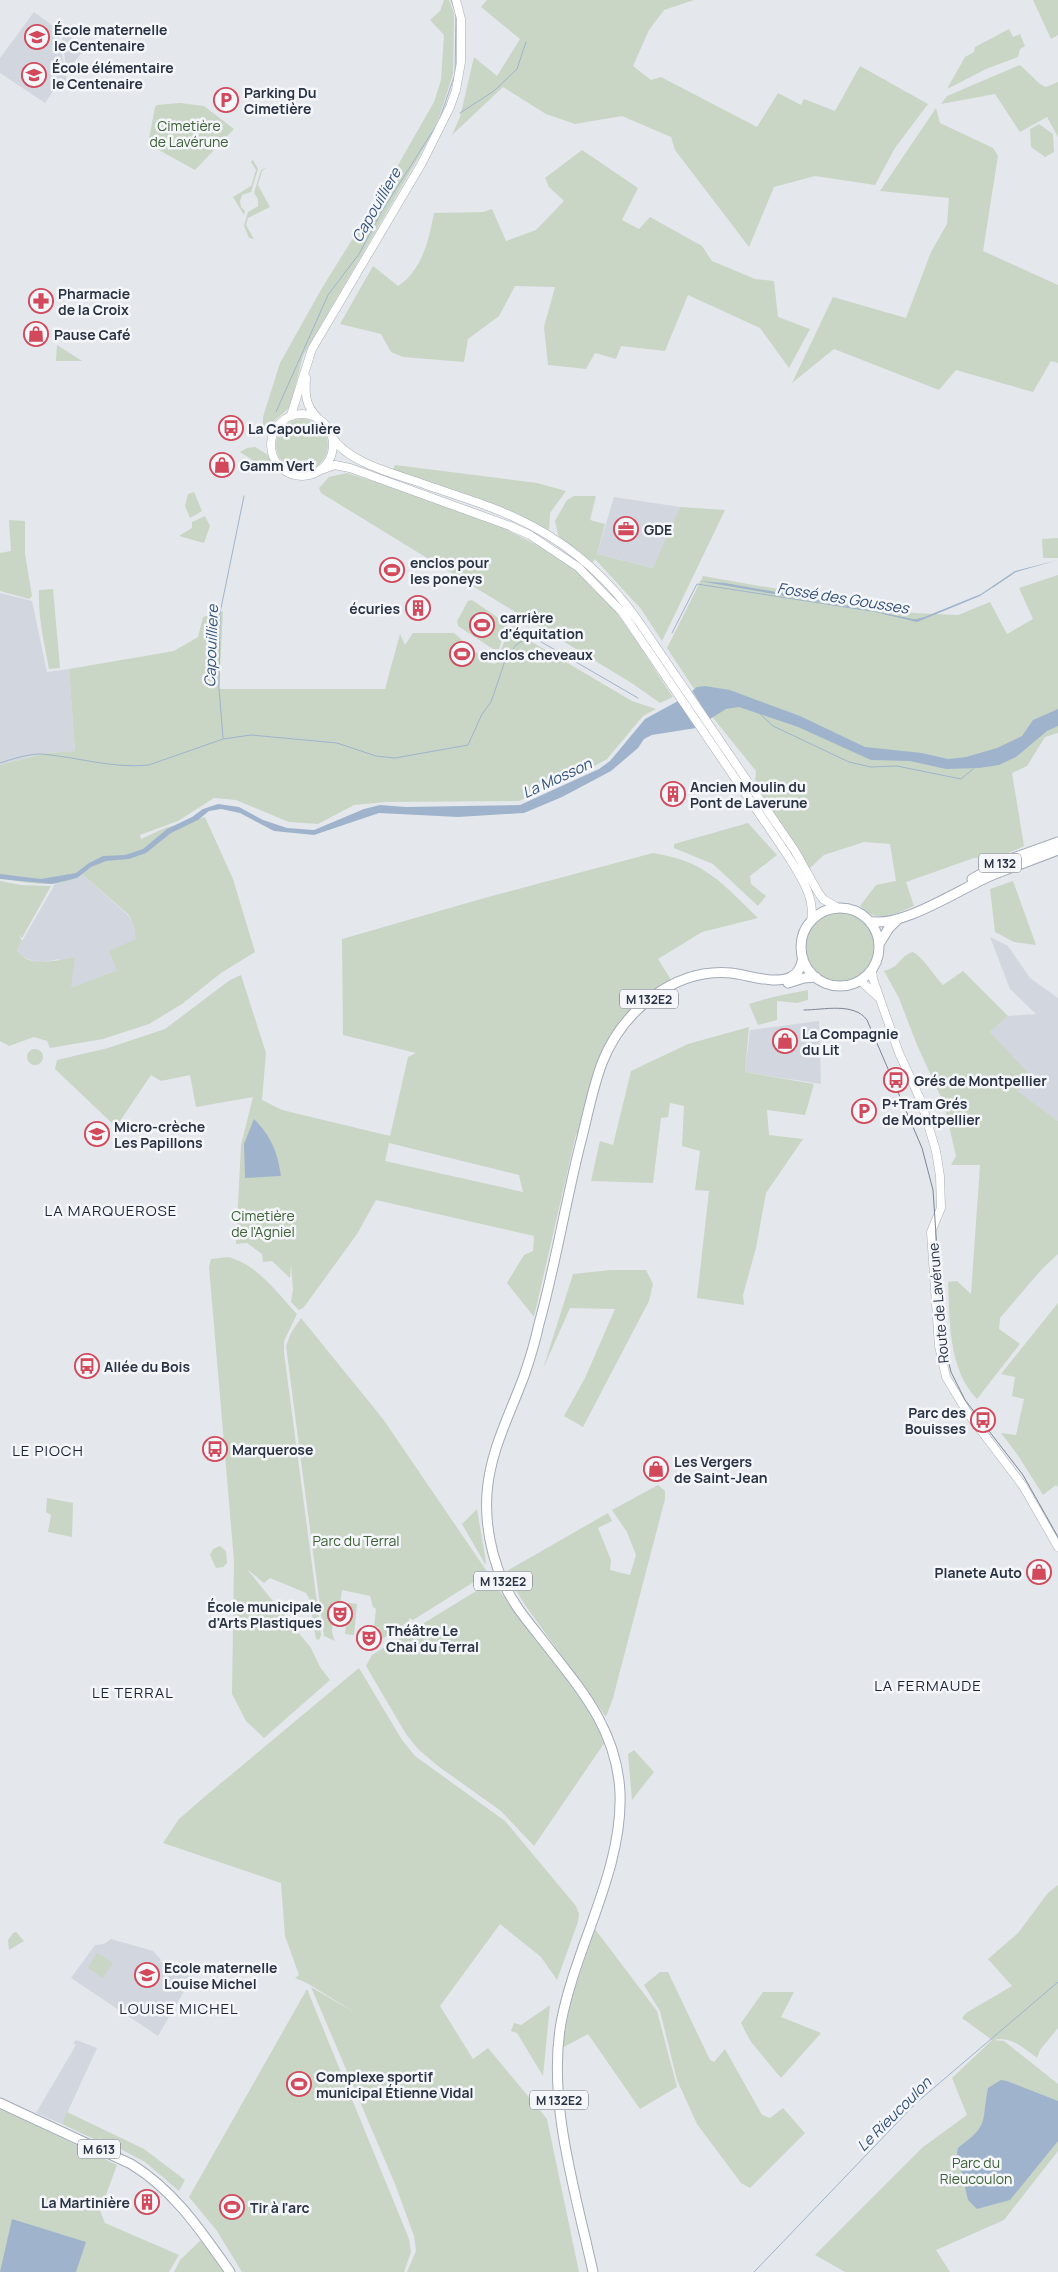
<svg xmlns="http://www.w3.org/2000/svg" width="1058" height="2272" font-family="Manrope,sans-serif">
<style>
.built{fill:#d2d6de}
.green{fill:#c9d6c5;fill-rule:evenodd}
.water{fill:#9fb4cc}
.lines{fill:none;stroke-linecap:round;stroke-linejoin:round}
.stream{stroke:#9fb4cc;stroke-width:1}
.secondary-casing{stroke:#a9aeb7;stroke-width:9}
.primary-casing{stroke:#a3abb8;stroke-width:11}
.secondary{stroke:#fff;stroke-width:8}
.primary{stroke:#fff;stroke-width:9}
.tram{stroke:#7d8696;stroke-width:1}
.labels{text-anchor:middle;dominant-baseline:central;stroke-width:5;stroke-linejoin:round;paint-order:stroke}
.shield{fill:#f4f6f9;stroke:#676e7b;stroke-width:1}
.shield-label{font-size:12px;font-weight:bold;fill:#2b3445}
.poi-label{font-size:14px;font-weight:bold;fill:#2b3445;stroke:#f4f6f9;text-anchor:start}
.park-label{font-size:14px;fill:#3f6138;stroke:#f4f6f9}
.street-label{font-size:14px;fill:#2b3445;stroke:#f4f6f9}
.water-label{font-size:15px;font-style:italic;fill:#34527a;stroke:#f4f6f9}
.neighbourhood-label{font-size:15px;letter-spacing:1px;fill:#1d2536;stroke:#f4f6f9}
</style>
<rect width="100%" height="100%" fill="#e4e7ec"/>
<path class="built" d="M34,12l23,17 10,53 -11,5 -11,16 -45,-30v-15z
M64,32l26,19 -8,1 -10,13 -6,1 -5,-33z
M614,497l66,10 -26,61 -57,-14z
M0,593l32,8 15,71 22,-3 6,82 -29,2 -46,12z
M82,874l47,42 5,11 3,12 -20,31 -47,19 -11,-30 -20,4 -18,-7 -4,-6 38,-66 22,-6z
M990,937l18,9 22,32 28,20v123l-42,-30 -26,-59 18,-16 28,-2 -26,-25z
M819,1021l2,63 -76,-12 5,-42z
M111,1939l42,12 8,9 -2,2 7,1 1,4 27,7 -36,62 -87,-58 24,-33 9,-1z
M76,2040l21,8 -35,76 -26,-11 40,-68 -3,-2z"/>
<path class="green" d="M444,0h5l5,13 -1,61 -15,47 -18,34 -117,201 -13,51 -27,24v-14l17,-54 42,-75 72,-116 40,-70 7,-22 3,-45 -14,-15 10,-9z
M487,0h207l-30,10 -15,20 -16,36 18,14 10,-3 96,50 21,-34 23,12 3,-6 31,12 25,-45 68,38 -33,44 -20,37 -60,-9 -41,11 -25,60 -74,-97 -4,-13 -49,-21 -47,8 -29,-10 -43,-27 -51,48 8,-18 14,-60 23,19 23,-37 -39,-32z
M1033,0h25v35l-7,4z
M1009,29l4,8 7,-3 5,12 -5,3 -2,8 -32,12 -39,20 18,-32 9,-5 1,-5z
M1020,65l20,19 6,3 12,-5v55l-11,-20 -27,15 -25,-38 -54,10 6,-8z
M180,103l24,3 30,23 -39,41 -47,-26 7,-37 2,-2z
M936,108l4,15 53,25 5,8 -15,95 75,34v78l-7,-2 -18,31 -77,-22 -17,20 -105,-41 -42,34 41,-86 73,21 25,-66 16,-28 2,-26 -69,-7z
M1039,124l14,10 1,18 -9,5 -14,-10 -1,-18z
M582,150l56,38 -16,32 17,9 11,-12 52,29 10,15 43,18 19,2 4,36 32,12 -21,39 -29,-40 -72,-33 -23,56 -44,-5 -5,13 -21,-6 -9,16 -38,-4 -4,-38 11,-40 -40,-1 -16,30 -31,23 -4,23 -61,-5 -12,-5 -10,-18 -41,-10 33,-58 25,20c24,-15 31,-47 36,-73l49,-1 9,-3 14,32 30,-11 28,-29 -15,-14 -4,-9z
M253,160l5,9 -7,23 -9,3 -2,6 1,6 4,4 -1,4 -11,-18 18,-11 5,-16 -5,-8z
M267,167l-5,4 -4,14 12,22 -22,11 -2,7 8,14 -5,-1 -5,-12 4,-14 10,-6v-7l-4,-6 7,-23z
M57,345l25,16h-26z
M276 445a26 26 0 1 1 52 0a26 26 0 1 1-52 0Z
M255,447l13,8 8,13 -3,5 -33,-21 7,-4z
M395,465l142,18 29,8 -16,22 -1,19 -156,-62z
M347,473c74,23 180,54 238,105 34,30 62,81 88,119l-13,6 -27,-19 -312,-191 -2,-5 10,-11z
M194,492l8,19 -12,7 -5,-12 3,-12z
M574,496h22l-6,24 15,4 -8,30 56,14 27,-61 45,3 -63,131 -21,-32 -46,-50 -4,5 -32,-26 -4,-17 12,-21z
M205,516l5,10 -6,17 -25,-7 13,-8v-6z
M9,520l16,1v33l7,42 -3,3 -29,-8v-38l11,-2z
M1058,538v20h-15l-1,-19z
M388,559l10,2 -3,21 -10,-2z
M1058,575v158l-13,4 -18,29 -15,7 12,73 -22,10 -28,2 -68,24 8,24c-20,8 -36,19 -54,0l16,-21 20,-4 -6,-37 -26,-2 -40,13 -15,14 -54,-83 1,-15 -42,-52 -47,-71 36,-72 211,37 44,2 32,-13 17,32 26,-15 -14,-31z
M53,589l7,79 -11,1c-5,-27 -11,-52 -10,-79z
M472,600l35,24 -8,25h-6l-35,-23 -1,-5 11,-20z
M223,611l-4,78h166l15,-55 5,11 8,-12h41l33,29 8,2 18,-43 19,21 100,59 24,8 -13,7 -36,43 -30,17 -58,25 -133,1 -32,3 -36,19 -29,-2 -53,-22 -22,-2 -36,23 -38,14 1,4 24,-11 40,-11 28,62 22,73 -34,21 -39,31 -33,20 -46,15 -53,9 -3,-7 -13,-4 -25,9 -9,-5v-160l21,4 30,1 -29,52 -3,-3 3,6 -5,9c12,20 40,9 58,8l-4,30 46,-18 -8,-19 27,-12 -2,-12 -5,-12 -47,-41c-21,16 -58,9 -82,4v-113l46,-12 29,-2 -6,-82 105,-18 24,-14 5,-20z
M748,823l29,32 -27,21 1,8 15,12 -8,10 -45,-42 -39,-16v-4z
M653,853c52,8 69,30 105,65l-56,14 -44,27 12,19 1,7 -24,16 -40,51 -25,85 -6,-3 -42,183 -27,-34 17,-28 9,-4 1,-15 -158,-36 -19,34 -53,73 -5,3 -8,-8 2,-12 -2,-25 -1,13 -18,-17 -9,1 -1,-8 -15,-11 -11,1 5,-99 12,-48 -57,10 -6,-32 -29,6 -10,-6 -35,52 -61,-58 2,-9 51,-12 57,-19 65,-49 11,-5 25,78 -4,47 20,10 108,26 18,-79 8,-4 -73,-18 -1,-96 146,-42zM389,1143l130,32 4,17 -138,-31z
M1013,881l23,64 -22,-3 -19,-10 -5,-43z
M805 947a36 36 0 1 1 72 0a36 36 0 1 1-72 0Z
M913,952c12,7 20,23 30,33l20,-14 45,45 -18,16 39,42 -12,17 41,30v133l-16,15 -42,49 -1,11 21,15 -43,55c-29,-30 -27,-78 -29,-117l9,-1 14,13 9,-129h-29l5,-9 -12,-52 -27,-59 -18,-47 -15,-27c17,-4 15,-15 29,-19z
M808,990v10l-11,3 -20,-2v19l-19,5 -9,-21c20,-7 39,-10 59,-14z
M749,1027l-4,45 69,12 -9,31 -38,-5 2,25 34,4 -37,54 -10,55 -13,47 1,10 -47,-7 12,-107 -14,-1 5,-39 -18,-5 2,-40 -14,-3 -2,14 -7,1 -8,65 -62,-2 9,-40 13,4 18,-74 57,-27z
M27 1057a8 8 0 1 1 16 0a8 8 0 1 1-16 0Z
M228,1257c29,7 49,36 69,57l-13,27v12l32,242 5,40 -2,5 -3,-1 -7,-41 -3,-5 -36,-15 -6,5 -17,-14 64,79 9,19 10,13 -66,58 -18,-17 -14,-27 2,-133 -25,-294 2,-8z
M611,1270h35l7,14 -4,17 -66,126 -19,-11 21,-38 30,-69 -45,-1 -27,61 30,-95z
M1058,1303v184l-2,-2 -13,10 -26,-41 -16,-21 15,2 8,-36 -12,-3 3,-19 -14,-3z
M301,1318l82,101 105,154 -75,47 -4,-2v3l-31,21 1,-15h-5l2,-18 -3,-2 -3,-11 -28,-6c-1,7 -2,14 -3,21 -4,13 -11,14 -4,30l-11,-5 -38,-290 5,-13z
M658,1485l7,6v8l-52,199 -7,19 -81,-112 -20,-33 103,-59 4,8 -14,7 13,32 -1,10 20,5 6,-20 -9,-23 -15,-22z
M47,1498l26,5 -1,34 -24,-5 3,-17 -5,-3z
M477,1509l9,53 -1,2 -23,-40z
M220,1546l6,5 1,12 -4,4 -7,1 -6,-13 3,-6z
M489,1583l6,2 87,114 23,43 -71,104 -33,-35 -63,-45 -20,-17 -12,-15 -40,-68 6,-11z
M348,1603l9,1 -3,31 -9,-1z
M359,1668l43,72 13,16 90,65 71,85 3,8 -1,8 -21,58 -16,-23 -41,-33 -60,82 33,53 15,-11 59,71 32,153h-172l9,-21 -2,-15 -19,-52 -84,-197 48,28 -52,-32 -12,-5 4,-3 -14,-39 -4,-53 -118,-40 16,-24 23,-20z
M634,1750l20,22 -22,28 -4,-46z
M1058,1885v143l-18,22 -3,8c-12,-9 -27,-23 -43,-18l10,1 54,43v67l-54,69 -68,30 14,22h-105l-30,-17 108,-108 44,-32 -15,-37 40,-38 -30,-22 4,-5 46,-27 -24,-27 30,-26 30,-40z
M595,1929l62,82 20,76 -37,22 -52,-75 -26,14 9,-48z
M16,1932l8,9 -15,9 -1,-10 5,-7z
M97,1953l16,10 -10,15 -15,-10z
M660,1972h8l42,88 4,2 11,-13 37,66 8,3 13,-10 22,25 -55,55 -9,-5 -44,-59 -20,-44 -17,-69 -16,-26z
M307,1989l102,250 2,13 -7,20h-162l-25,-41 -28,-34z
M763,1992h31l-13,25 40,16 -40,45 -30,-36 -10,-19z
M550,2005l-7,71 -26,-43 -6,-2 3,-8 7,2z
M0,2108l117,57 -17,46 5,12 74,32 -10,17h-169z
M67,2112l77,37 41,31 -6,11 -34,-29 -45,-24 -2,3 -36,-17z
M202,2239l22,33h-50l6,-12z"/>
<path class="water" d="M1058,560l-42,12 -36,24 -63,26 -46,-11 -172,-30 26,2 85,15 107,22 64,-26 34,-23z
M705,686l25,4 70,26 65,31 57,6 26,6 18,-2 31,-9 25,-12 11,-16 25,-11v17l-11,5 -31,26 -17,8 -20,3 -33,1 -36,-8 -39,-1 -73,-33 -59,-20 -13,2 -16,10 -18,-28 5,-4z
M678,701l18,27 -44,7 -8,4 -6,9 -27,23 -49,26 -38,16 -66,4 -79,-4 -65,22 -40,-4 -34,-18 -19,-4 -12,2 -11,9 -27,13 -25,20 -17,6 -23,2 -15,6 -14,11 -25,6 -52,-5v-5l41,5 35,-6 13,-10 14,-7 22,-1 18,-6 24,-20 25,-12 11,-8 15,-5 21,3 24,13 24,8 27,2 50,-21 16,-4 26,2 114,-2 79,-36 11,-8 35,-42z
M254,1119c17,17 24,34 27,57l-36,2 -1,-34z
M1001,2080l6,1 51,20v40l-48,59 -33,9 -9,-9 -11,-47 1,-5c32,-24 23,-24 30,-60z
M12,2219l74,23 -10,30h-76z"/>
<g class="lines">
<path class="stream" d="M460,113l34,-22 23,-22 9,-27
M440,118l15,-44 1,-61 -5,-13
M276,412l52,-117 31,-41 23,-43 54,-85
M993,587l19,-13
M885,614l29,6 9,-2
M672,633l25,-49 174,27
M759,713l14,13 76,36 22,5 26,-1 64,13 12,-10
M223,738l-4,-50 1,-75 24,-117
M0,763c12,-4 28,-9 41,-9 37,3 72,15 108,11l74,-26 28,-4 86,8 39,13 19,2 73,-13 14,-31 9,-12 15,-44 10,-13 15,-9 107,62
M754,2272l162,-169 142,-121"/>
<defs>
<path id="secondary" d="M306,378c-1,16 -1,27 11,39
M271 445a31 31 0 1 1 62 0a31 31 0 1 1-62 0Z
M291,415l21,-66 110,-186 28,-56 6,-17 5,-28v-43l-5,-19
M332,437c17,27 65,37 94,48 35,12 73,23 106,41 44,23 79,56 107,96l156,229 23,41 5,7 15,9
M321,470l14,-5 15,3 160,58 20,9 48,32 44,45 164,241c12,20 30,43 25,68
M872,970l1,9 26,74 22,48 15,50 4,25 1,32 -10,24 8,114 7,31 21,35 56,74 35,61
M861,981l16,15"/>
<path id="primary" d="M972,879l30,-17 56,-20
M801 947a39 39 0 1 1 78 0a39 39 0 1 1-78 0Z
M869,921c31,8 91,-32 121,-45 22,-9 45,-17 68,-26
M879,944l10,-16 9,-9
M788,983l16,-5 12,-1
M0,2103l131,61c44,27 70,67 99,108
M593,2272c-17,-78 -46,-170 -32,-249 14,-76 62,-152 59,-230 -3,-67 -44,-109 -83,-160 -13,-16 -25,-31 -34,-51 -12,-28 -18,-59 -16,-89 3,-42 23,-79 37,-117 6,-17 11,-34 15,-52 17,-61 27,-125 43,-187 6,-24 11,-50 20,-74 20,-51 71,-95 129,-90 18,2 43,12 60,4 8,-4 10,-11 12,-19"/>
</defs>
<use href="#secondary" class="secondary-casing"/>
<use href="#primary" class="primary-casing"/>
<use href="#secondary" class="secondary"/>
<use href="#primary" class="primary"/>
<path class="tram" d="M804,1010c19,0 50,-8 63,10l55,128 11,42 10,148 8,34 14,28 58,75 35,62"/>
</g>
<defs>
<symbol id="school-ring" viewBox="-11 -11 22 22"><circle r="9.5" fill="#f4f6f9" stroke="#d1495b" stroke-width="1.5"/><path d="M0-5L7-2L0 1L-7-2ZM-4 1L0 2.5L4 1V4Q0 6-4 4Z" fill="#d1495b"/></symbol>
<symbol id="parking-ring" viewBox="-11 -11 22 22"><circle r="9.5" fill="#f4f6f9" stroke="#d1495b" stroke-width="1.5"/><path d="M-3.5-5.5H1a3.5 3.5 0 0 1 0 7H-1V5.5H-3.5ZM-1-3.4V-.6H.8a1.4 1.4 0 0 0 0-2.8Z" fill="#d1495b"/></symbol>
<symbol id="pharmacy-ring" viewBox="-11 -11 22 22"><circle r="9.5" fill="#f4f6f9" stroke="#d1495b" stroke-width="1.5"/><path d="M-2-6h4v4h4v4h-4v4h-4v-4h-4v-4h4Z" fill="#d1495b"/></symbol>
<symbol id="shop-ring" viewBox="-11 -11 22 22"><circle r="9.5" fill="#f4f6f9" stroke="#d1495b" stroke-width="1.5"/><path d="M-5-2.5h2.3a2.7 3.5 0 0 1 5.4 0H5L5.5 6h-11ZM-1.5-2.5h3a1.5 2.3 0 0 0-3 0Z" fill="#d1495b"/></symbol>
<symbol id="bus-ring" viewBox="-11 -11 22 22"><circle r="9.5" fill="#f4f6f9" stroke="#d1495b" stroke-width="1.5"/><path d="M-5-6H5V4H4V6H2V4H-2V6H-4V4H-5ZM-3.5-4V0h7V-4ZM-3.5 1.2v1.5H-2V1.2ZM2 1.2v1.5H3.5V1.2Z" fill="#d1495b"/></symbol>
<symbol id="office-ring" viewBox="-11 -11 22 22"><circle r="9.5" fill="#f4f6f9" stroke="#d1495b" stroke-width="1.5"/><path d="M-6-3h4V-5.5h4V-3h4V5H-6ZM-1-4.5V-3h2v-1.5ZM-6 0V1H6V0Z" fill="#d1495b"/></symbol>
<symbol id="stadium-ring" viewBox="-11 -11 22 22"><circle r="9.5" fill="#f4f6f9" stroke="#d1495b" stroke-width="1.5"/><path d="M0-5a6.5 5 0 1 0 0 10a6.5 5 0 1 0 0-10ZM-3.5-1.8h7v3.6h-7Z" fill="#d1495b"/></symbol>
<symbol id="building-ring" viewBox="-11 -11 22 22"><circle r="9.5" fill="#f4f6f9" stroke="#d1495b" stroke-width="1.5"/><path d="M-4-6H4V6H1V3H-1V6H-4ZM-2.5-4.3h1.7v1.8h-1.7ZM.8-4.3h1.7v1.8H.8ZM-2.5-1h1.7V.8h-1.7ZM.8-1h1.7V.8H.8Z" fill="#d1495b"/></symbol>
<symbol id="theatre-ring" viewBox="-11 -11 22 22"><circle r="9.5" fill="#f4f6f9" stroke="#d1495b" stroke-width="1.5"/><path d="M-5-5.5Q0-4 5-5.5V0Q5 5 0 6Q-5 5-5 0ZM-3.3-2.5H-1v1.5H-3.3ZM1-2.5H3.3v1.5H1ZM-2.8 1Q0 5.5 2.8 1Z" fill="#d1495b"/></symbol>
</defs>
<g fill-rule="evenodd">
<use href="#school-ring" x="23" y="23" width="28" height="28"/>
<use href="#school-ring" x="20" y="61" width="28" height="28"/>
<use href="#parking-ring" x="212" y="86" width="28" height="28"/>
<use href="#pharmacy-ring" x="27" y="287" width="28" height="28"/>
<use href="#shop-ring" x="22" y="320" width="28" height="28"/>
<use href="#bus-ring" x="217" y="414" width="28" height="28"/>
<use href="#shop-ring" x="208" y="451" width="28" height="28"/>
<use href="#office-ring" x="612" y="515" width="28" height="28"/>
<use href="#stadium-ring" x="378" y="556" width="28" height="28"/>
<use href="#building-ring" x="404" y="594" width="28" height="28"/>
<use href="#stadium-ring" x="468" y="611" width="28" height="28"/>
<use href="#stadium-ring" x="448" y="640" width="28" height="28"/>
<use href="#building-ring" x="659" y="780" width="28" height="28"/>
<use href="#shop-ring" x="771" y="1027" width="28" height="28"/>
<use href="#bus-ring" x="882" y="1066" width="28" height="28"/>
<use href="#parking-ring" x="850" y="1097" width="28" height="28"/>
<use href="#school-ring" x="83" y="1120" width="28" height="28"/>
<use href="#bus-ring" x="73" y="1352" width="28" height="28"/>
<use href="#bus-ring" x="969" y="1406" width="28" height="28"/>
<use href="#bus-ring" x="201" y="1435" width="28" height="28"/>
<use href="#shop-ring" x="642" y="1455" width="28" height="28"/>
<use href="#shop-ring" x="1025" y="1558" width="28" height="28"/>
<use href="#theatre-ring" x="326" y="1600" width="28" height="28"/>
<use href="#theatre-ring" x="355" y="1624" width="28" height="28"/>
<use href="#school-ring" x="133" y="1961" width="28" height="28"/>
<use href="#stadium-ring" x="285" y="2070" width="28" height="28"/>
<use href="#building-ring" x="133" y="2188" width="28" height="28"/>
<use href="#stadium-ring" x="218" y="2193" width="28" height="28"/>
</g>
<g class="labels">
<g class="shield">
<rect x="979" y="853.5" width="42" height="19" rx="4"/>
<rect x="620" y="989.5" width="58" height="19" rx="4"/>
<rect x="474" y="1571.5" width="58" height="19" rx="4"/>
<rect x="530" y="2090.5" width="58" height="19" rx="4"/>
<rect x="78" y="2139.5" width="42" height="19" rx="4"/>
</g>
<g class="shield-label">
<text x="1000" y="863">M 132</text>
<text x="649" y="999">M 132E2</text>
<text x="503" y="1581">M 132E2</text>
<text x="559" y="2100">M 132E2</text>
<text x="99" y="2149">M 613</text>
</g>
<g class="poi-label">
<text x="54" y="29">École maternelle<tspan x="54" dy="16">le Centenaire</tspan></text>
<text x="52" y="67">École élémentaire<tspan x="52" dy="16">le Centenaire</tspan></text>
<text x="244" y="92">Parking Du<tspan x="244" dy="16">Cimetière</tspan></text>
<text x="58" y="293">Pharmacie<tspan x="58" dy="16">de la Croix</tspan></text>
<text x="54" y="334">Pause Café</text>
<text x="248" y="428">La Capoulière</text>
<text x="240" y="465">Gamm Vert</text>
<text x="644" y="529">GDE</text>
<text x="410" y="562">enclos pour<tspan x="410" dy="16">les poneys</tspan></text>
<text x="400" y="608" text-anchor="end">écuries</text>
<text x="500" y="617">carrière<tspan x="500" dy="16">d'équitation</tspan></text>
<text x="480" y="654">enclos cheveaux</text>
<text x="690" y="786">Ancien Moulin du<tspan x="690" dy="16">Pont de Laverune</tspan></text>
<text x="802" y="1033">La Compagnie<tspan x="802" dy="16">du Lit</tspan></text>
<text x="914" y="1080">Grés de Montpellier</text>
<text x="882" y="1103">P+Tram Grés<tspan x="882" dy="16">de Montpellier</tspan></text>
<text x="114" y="1126">Micro-crèche<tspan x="114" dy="16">Les Papillons</tspan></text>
<text x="104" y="1366">Allée du Bois</text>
<text x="966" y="1412" text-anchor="end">Parc des<tspan x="966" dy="16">Bouisses</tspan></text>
<text x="232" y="1449">Marquerose</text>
<text x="674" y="1461">Les Vergers<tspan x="674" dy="16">de Saint-Jean</tspan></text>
<text x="1022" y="1572" text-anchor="end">Planete Auto</text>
<text x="322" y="1606" text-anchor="end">École municipale<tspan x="322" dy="16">d'Arts Plastiques</tspan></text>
<text x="386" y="1630">Théâtre Le<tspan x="386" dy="16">Chai du Terral</tspan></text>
<text x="164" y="1967">Ecole maternelle<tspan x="164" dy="16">Louise Michel</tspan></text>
<text x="316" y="2076">Complexe sportif<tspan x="316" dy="16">municipal Étienne Vidal</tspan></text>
<text x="130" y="2202" text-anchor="end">La Martinière</text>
<text x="250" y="2207">Tir à l'arc</text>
</g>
<g class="park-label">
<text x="189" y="125">Cimetière<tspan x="189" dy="16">de Lavérune</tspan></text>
<text x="263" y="1215">Cimetière<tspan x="263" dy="16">de l'Agniel</tspan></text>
<text x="356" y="1540">Parc du Terral</text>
<text x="976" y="2162">Parc du<tspan x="976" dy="16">Rieucoulon</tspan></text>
</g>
<g class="street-label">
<text transform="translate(938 1303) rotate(-95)">Route de Lavérune</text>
</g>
<g class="water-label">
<text transform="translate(376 205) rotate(-60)">Capouilliere</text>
<text transform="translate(843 598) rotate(9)">Fossé des Gousses</text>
<text transform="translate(211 646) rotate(-88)">Capouilliere</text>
<text transform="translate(557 778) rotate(-25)">La Mosson</text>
<text transform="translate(894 2114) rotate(-45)">Le Rieucoulon</text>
</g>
<g class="neighbourhood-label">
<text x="111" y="1210">LA MARQUEROSE</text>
<text x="48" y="1450">LE PIOCH</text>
<text x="928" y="1685">LA FERMAUDE</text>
<text x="133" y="1692">LE TERRAL</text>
<text x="179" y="2008">LOUISE MICHEL</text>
</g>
</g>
</svg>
